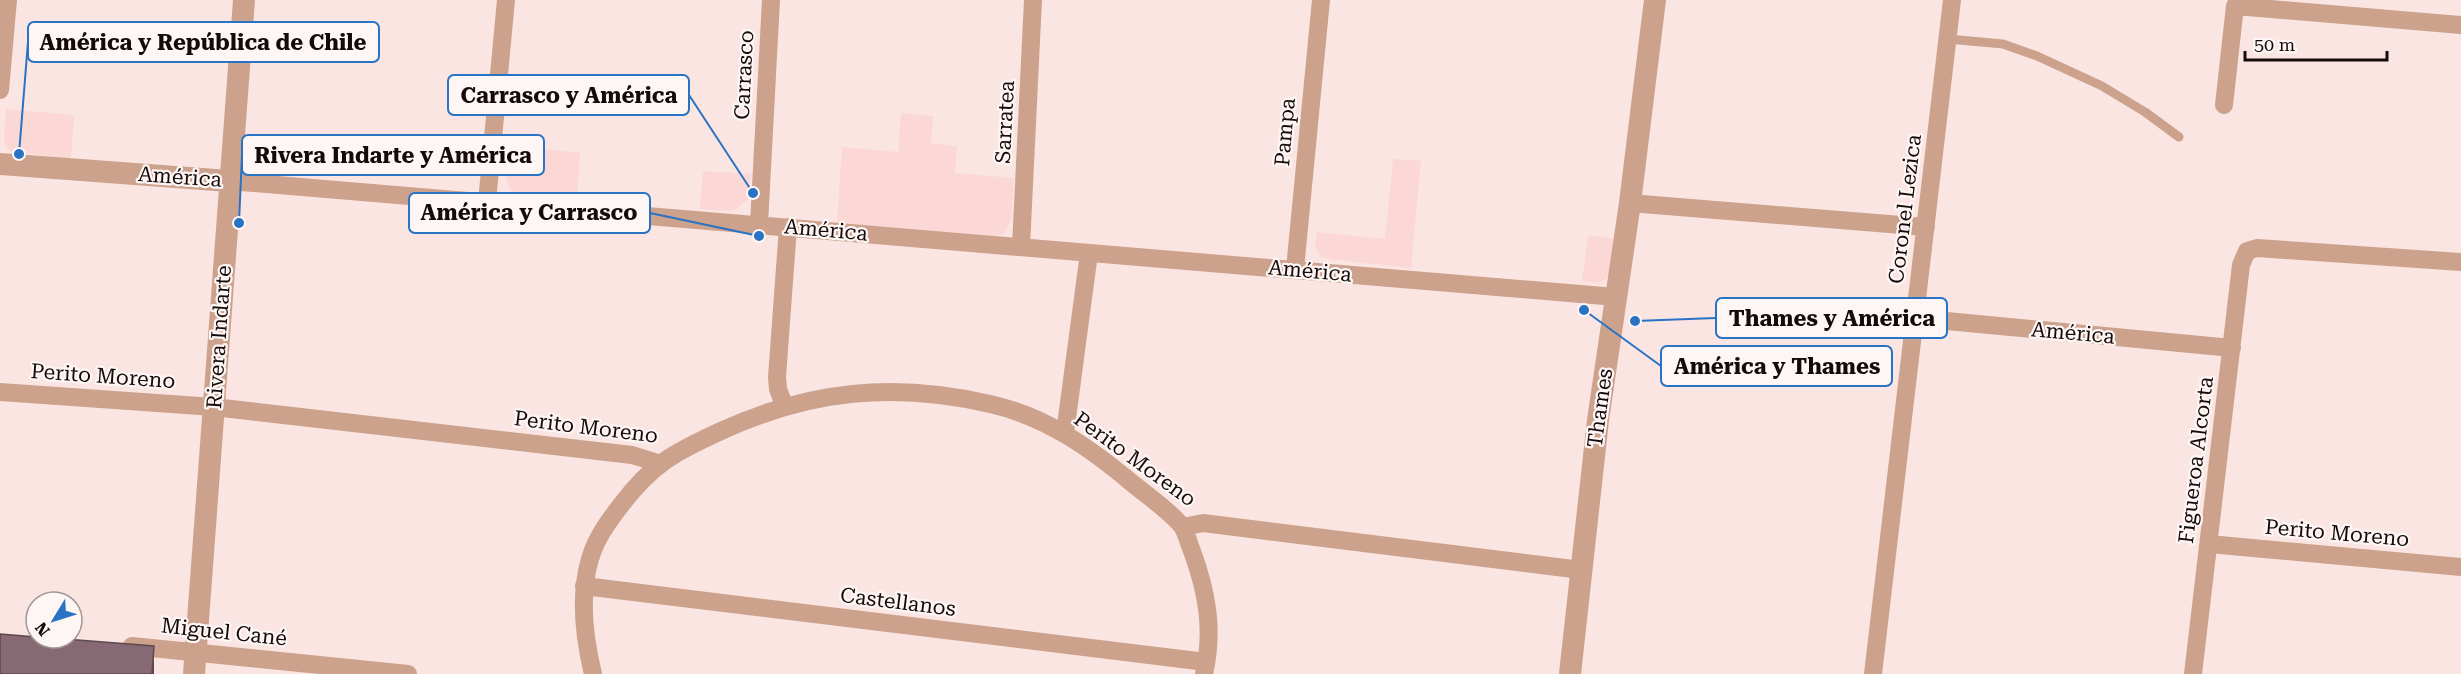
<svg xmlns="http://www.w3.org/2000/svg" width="2461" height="674" font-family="'Roboto Serif',serif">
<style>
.built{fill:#fbd8d5}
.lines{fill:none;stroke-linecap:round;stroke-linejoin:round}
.service{stroke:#cca28c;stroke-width:9}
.minor{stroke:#cca28c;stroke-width:18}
.tertiary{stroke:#cca28c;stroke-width:22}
.shaded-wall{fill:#5e4a50}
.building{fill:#866972;stroke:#5e4a50;stroke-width:1.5}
.labels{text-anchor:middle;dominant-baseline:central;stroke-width:4.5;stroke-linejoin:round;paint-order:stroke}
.street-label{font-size:21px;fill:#150a0a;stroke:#fdf6f5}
.leader{fill:none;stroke:#2873c3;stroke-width:2}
.callout-dot{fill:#2873c3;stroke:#fdf6f5;stroke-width:2}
.callout{fill:#fdf6f5;stroke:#2873c3;stroke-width:2}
.callout-label{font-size:22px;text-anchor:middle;font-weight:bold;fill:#150a0a}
</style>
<rect width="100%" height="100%" fill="#fae5e3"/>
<path class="built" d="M6,109l68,6 -3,44 -61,-8 -6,-10z
M901,113l32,3 -2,27 26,3 -2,27 59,5 -3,42 -7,13 -7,3 -160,-13 5,-76 56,5z
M507,145l73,8 -3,45 -61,-5 -7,-5 -4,-14z
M1393,159l28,2 -10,107 -90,-10 -6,-11 2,-15 68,7z
M703,171l48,3 -4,26 -11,9 -8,2 -28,-2z
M1588,235l28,4 -5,34 -8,8 -6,2 -15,-2z"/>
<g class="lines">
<path class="service" d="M1948,39l55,5 34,12 65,30 43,26 34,25"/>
<path class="minor" d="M0,90l8,-90
M2224,105l11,-99 226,19
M229,181l1387,116
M487,202l19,-202
M1630,203l296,24
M759,224l12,-224
M1021,246l12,-246
M1295,269l26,-269
M1915,318l317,30
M0,392l214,15 418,48 26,8
M784,405l-6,-16 -1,-12 11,-150
M1065,433l24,-180
M1183,527l20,-4 378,47
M2209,544l252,23
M584,586l622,76
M132,646l276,28
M593,674c-9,-37 -14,-78 -3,-115 6,-21 18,-37 31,-54 31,-41 54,-53 100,-74 89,-41 173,-49 269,-27 55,12 100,44 142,79 12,10 44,33 51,45 4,7 6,16 9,23 15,41 22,79 12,123
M1873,674l79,-674
M2193,674l48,-409 6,-14 10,-3 204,14"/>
<path class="tertiary" d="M0,164l229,17
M194,674l50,-674
M1570,674l28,-254 32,-217 25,-203"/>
</g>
<path class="shaded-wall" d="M154,646v28h-2z"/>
<path class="building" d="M0,634l36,3v1h16l102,8 -2,28h-152z"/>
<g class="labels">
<g class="street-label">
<text transform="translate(744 75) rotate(-87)">Carrasco</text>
<text transform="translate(1005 122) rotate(-87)">Sarratea</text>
<text transform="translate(1285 132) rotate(-85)">Pampa</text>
<text transform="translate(180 177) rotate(4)">América</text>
<text transform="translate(1905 209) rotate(-83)">Coronel Lezica</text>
<text transform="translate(826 230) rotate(5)">América</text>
<text transform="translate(1310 271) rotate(5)">América</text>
<text transform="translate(2073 333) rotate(5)">América</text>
<text transform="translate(219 337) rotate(-86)">Rivera Indarte</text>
<text transform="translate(103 376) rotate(4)">Perito Moreno</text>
<text transform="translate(1600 408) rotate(-82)">Thames</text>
<text transform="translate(586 427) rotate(7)">Perito Moreno</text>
<text transform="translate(1135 459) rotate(36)">Perito Moreno</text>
<text transform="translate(2196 460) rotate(-83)">Figueroa Alcorta</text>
<text transform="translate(2337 533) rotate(5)">Perito Moreno</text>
<text transform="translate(898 602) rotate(7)">Castellanos</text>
<text transform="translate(224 632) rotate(6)">Miguel Cané</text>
</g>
</g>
<path class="leader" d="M19 154L28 42M753 193L689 95M239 223L242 155M759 236L650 213M1635 321L1716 318M1584 310L1661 366"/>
<g class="callout-dot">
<circle cx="19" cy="154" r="6"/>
<circle cx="753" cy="193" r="6"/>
<circle cx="239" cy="223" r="6"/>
<circle cx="759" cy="236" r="6"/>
<circle cx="1635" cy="321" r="6"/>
<circle cx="1584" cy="310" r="6"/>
</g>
<g class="callout">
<rect x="28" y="22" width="351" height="40" rx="6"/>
<rect x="448" y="75" width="241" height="40" rx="6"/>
<rect x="242" y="135" width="302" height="40" rx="6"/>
<rect x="409" y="193" width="241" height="40" rx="6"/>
<rect x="1716" y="298" width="231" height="40" rx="6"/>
<rect x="1661" y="346" width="231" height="40" rx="6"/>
</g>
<g class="callout-label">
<text x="203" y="50">América y República de Chile</text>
<text x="569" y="103">Carrasco y América</text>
<text x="393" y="163">Rivera Indarte y América</text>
<text x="529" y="220">América y Carrasco</text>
<text x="1832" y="326">Thames y América</text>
<text x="1777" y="374">América y Thames</text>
</g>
<g transform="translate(54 620) rotate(232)"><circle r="28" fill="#fdf6f5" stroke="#a09897" stroke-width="1.5"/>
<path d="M0-4.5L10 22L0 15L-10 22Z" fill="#2873c3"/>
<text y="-9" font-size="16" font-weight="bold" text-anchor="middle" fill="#150a0a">N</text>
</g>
<path d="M2245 51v9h142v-9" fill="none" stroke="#150a0a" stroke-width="3"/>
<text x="2254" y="51" font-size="18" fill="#150a0a" stroke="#fdf6f5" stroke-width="4.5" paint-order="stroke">50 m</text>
</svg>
